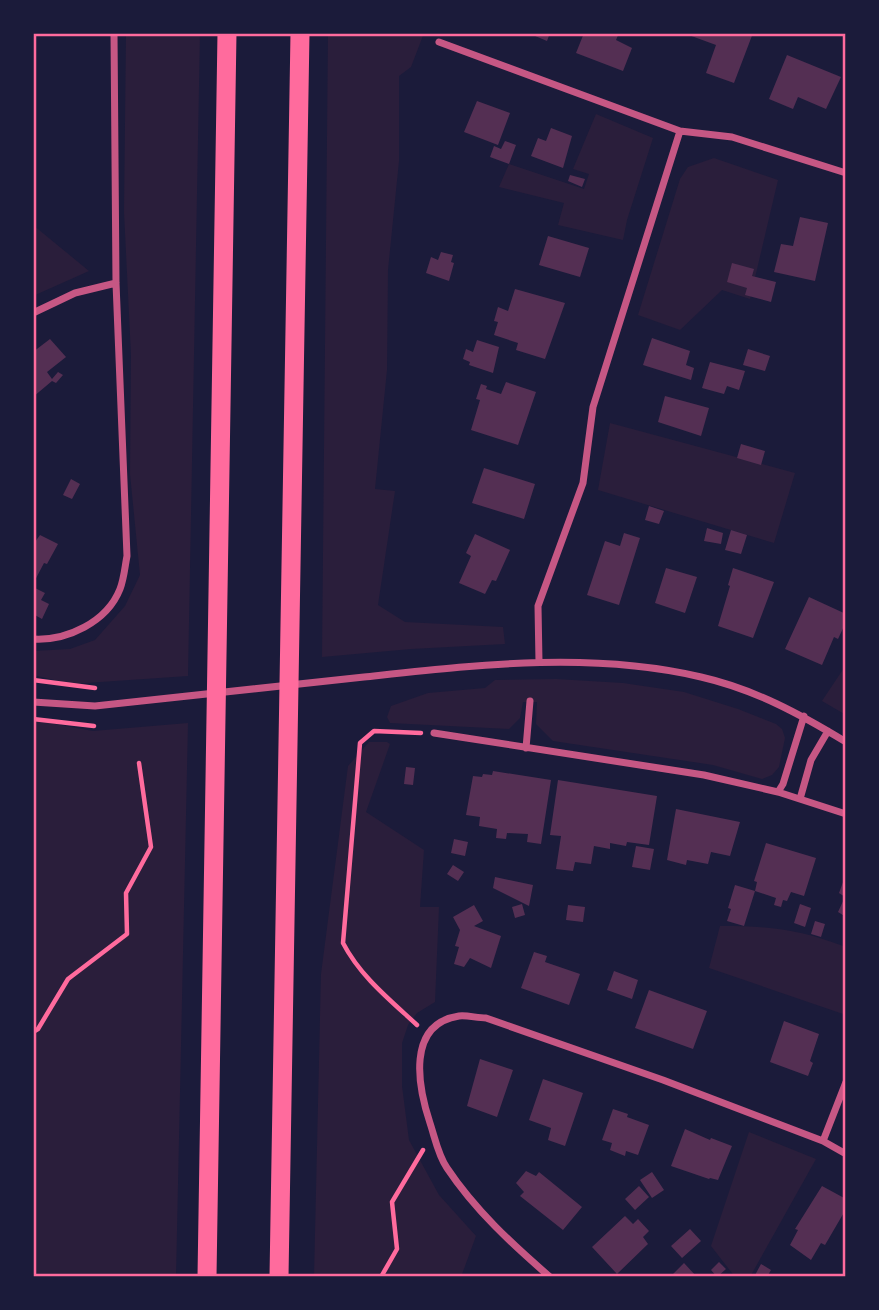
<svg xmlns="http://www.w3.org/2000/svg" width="879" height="1310" font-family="'Roboto Condensed',sans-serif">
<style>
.green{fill:#2a1e3b}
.building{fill:#542f53}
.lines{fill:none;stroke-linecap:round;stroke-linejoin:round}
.path{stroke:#ff6b9d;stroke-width:4.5}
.minor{stroke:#c65784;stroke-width:7}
.motorway{stroke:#ff6b9d;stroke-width:19}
.neatline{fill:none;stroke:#ff6b9d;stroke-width:2.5}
</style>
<rect width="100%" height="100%" fill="#1b1b3a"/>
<path class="green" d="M126,33h74l-12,643 -117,8 -38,-9v-24l37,-2 25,-9 30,-34 15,-31 -10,-101 1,-119 -7,-143z
M328,33h96l-13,34 -12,9v85l-11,109 -1,100 -12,119 20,2 -17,114 27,17 98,5 2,17 -94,5 -89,8z
M596,114l57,24 -26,82 -4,20 -65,-15 6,-22 -65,-16 10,-23 75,25 5,-15 -16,-5z
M714,158l64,22 -28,119 -28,-9 -42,40 -42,-15 42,-136 8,-12z
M33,225l56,46 -56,25z
M610,423l185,50 -21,70 -176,-53z
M846,665v50l-24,-14z
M556,679l67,4 61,9 54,17 38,15 6,5 3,9 -6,29 -7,8 -10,4 -49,-14 -160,-24 -17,-17 1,-22h-14l-3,16 -11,11 -119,-6 -3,-6 4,-11 37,-13 57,-5 10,-8z
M33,720l60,11 95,-8 -12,554h-143z
M369,742h18l3,2 -24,68 58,38 -4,57h19l-4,95 -18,11 -9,12 -6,18v43l7,54 30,55 37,41 -15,41h-147l7,-303 27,-208z
M720,926c51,0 78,3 126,21v68l-137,-47z
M749,1132l67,27 -66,118h-15l-24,-31z"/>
<path class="building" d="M528,33h22l-3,8z
M584,33h35l-3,7 16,8 -9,23 -47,-18z
M753,33l-19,50 -28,-10 10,-28 -30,-11z
M787,55l54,22 -15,32 -28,-12 -5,12 -24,-10z
M477,101l33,12 -12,32 -34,-13z
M551,128l21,8 -9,32 -32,-12 7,-18 8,3z
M505,141l11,4 -7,19 -19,-7 4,-11 7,3z
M570,175l15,4 -3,8 -14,-6z
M800,217l28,6 -13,58 -41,-9 7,-28 12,2z
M548,236l41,12 -9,29 -41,-12z
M441,252l12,3 -2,7 3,1 -5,18 -23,-8 5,-16 7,3z
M732,263l22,6 -2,7 24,6 -5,20 -26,-7 2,-7 -20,-6z
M515,289l50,14 -20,56 -29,-9 2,-7 -24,-8 4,-13 -4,-1 4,-14 10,4z
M652,338l38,13 -4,14 8,3 -3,12 -48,-15z
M50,339l16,18 -19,15 5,7 6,-7 5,3 -7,8 -4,-2 -19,16v-45z
M477,340l22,7 -6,26 -24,-8 1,-3 -7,-3 3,-10 7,3z
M748,349l22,7 -5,15 -22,-6z
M710,362l35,9 -6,19 -12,-4 -3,8 -22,-6z
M506,382l30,10 -18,53 -47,-15 9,-30 -4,-1 5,-15 6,2 -1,3 15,5z
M665,396l44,12 -8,28 -43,-14z
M741,444l24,7 -4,14 -24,-7z
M484,468l51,16 -11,35 -52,-16z
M71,479l9,5 -8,15 -9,-4z
M649,506l15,5 -5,13 -14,-4z
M707,528l16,5 -2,11 -17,-3z
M731,530l16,5 -6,19 -16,-4z
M624,533l16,5 -21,67 -32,-10 18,-54 15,5z
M475,534l35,16 -14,31 -4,-1 -7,14 -26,-11 12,-27 -5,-3z
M40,535l18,9 -11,20 -3,-1 -11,21v-43l2,1z
M666,568l31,9 -12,36 -30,-10z
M733,568l41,14 -21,56 -35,-12 12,-40 -2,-1z
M33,587l12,6 -4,7 8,4 -7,15 -9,-5z
M809,597l37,17v8l-8,17 -4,-2 -12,28 -37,-16z
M406,767l9,1 -2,17 -9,-1z
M493,771l58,9 -10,64 -14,-2 1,-8 -21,-1 -1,6 -10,-1 1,-9 -18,-3 1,-9 -14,-2 7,-39 9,1 1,-3 9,1z
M558,780l99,16 -8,49 -22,-3 -1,4 -16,-3v6l-16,-3 -3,18 -16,-2 -2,9 -17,-2 5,-33 -11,-1z
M676,809l64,13 -10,34 -19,-4 -3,12 -21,-4 -1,5 -19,-5z
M454,839l14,3 -3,14 -14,-3z
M766,843l50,15 -12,38 -13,-4 -4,9 -4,-1 -2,7 -7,-2 2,-7 -21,-7 2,-9 -3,-1z
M636,846l18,3 -4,21 -18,-3z
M453,865l11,7 -6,9 -11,-7z
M846,874v43l-8,-5 7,-15 -6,-4z
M495,877l38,8 -4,21 -36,-18z
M735,885l20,6 -11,35 -17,-5 4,-12 -3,-1z
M522,904l3,11 -10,3 -3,-11z
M800,904l11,4 -6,19 -11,-4z
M474,905l9,16 -9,5 27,10 -10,32 -21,-10 -6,9 -10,-3 5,-17 -4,-1 5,-16 -7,-13z
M568,905l17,2 -2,15 -17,-2z
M815,921l10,3 -4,13 -10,-3z
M534,952l13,4 -2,6 35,12 -11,31 -48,-17z
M614,971l24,9 -6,19 -25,-9z
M649,990l58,21 -14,38 -58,-21z
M784,1021l35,13 -9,27 3,2 -5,13 -38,-14z
M480,1059l33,11 -16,47 -30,-11z
M543,1079l40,14 -18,53 -17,-6 3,-12 -22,-8z
M613,1109l15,5 -1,3 22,8 -11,30 -12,-4 -1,5 -15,-6 2,-7 -10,-3z
M685,1129l25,11 1,-2 21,8 -14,34 -8,-2 -1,1 -38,-13z
M526,1171l10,5 3,-4 43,35 -19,23 -43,-34 4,-4 -8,-9z
M652,1172l12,18 -12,8 -12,-18z
M639,1186l10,11 -14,13 -10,-11z
M822,1186l24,13v10l-21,36 -4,-2 -10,17 -21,-15 8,-15 -3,-1z
M625,1216l8,8 5,-5 11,12 -6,6 5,7 -31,30 -25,-27z
M690,1229l11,12 -19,17 -11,-12z
M719,1262l7,7 -9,8 -6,-7z
M684,1263l13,14h-27z
M761,1264l10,6 -4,7h-13z"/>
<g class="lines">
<path class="path" d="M33,680l62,8
M33,719l61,7
M417,1025c-27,-25 -57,-49 -74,-82l17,-200 14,-12 47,2
M33,1032l5,-3 30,-50 59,-45 -1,-41 25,-46 -12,-84
M381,1277l16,-28 -5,-47 31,-52"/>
<path class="minor" d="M439,42l241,89 52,6 114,36
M33,313l42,-20 41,-10
M33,639c34,2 74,-17 87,-50 4,-10 5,-23 7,-33l-11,-273 -2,-250
M539,662l-1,-56 45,-123 10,-76 87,-276
M33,702l62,4c89,-9 179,-19 269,-29 112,-12 226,-26 337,0 53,12 99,37 145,65
M434,733l270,42 74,17 68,22
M526,748l4,-47
M778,792l5,-8 21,-68
M800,799l11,-39 17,-29
M823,1141l23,-59
M550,1277c-38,-33 -75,-67 -103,-109 -9,-13 -12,-30 -17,-45 -12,-36 -24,-99 29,-107 8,-1 18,2 27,2l177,62 160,61 23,13"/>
<path class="motorway" d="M207,1277l20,-1244
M279,1277l21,-1244"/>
</g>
<rect width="879" height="1310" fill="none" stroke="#1b1b3a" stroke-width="70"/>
<rect x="35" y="35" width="809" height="1240" class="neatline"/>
</svg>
